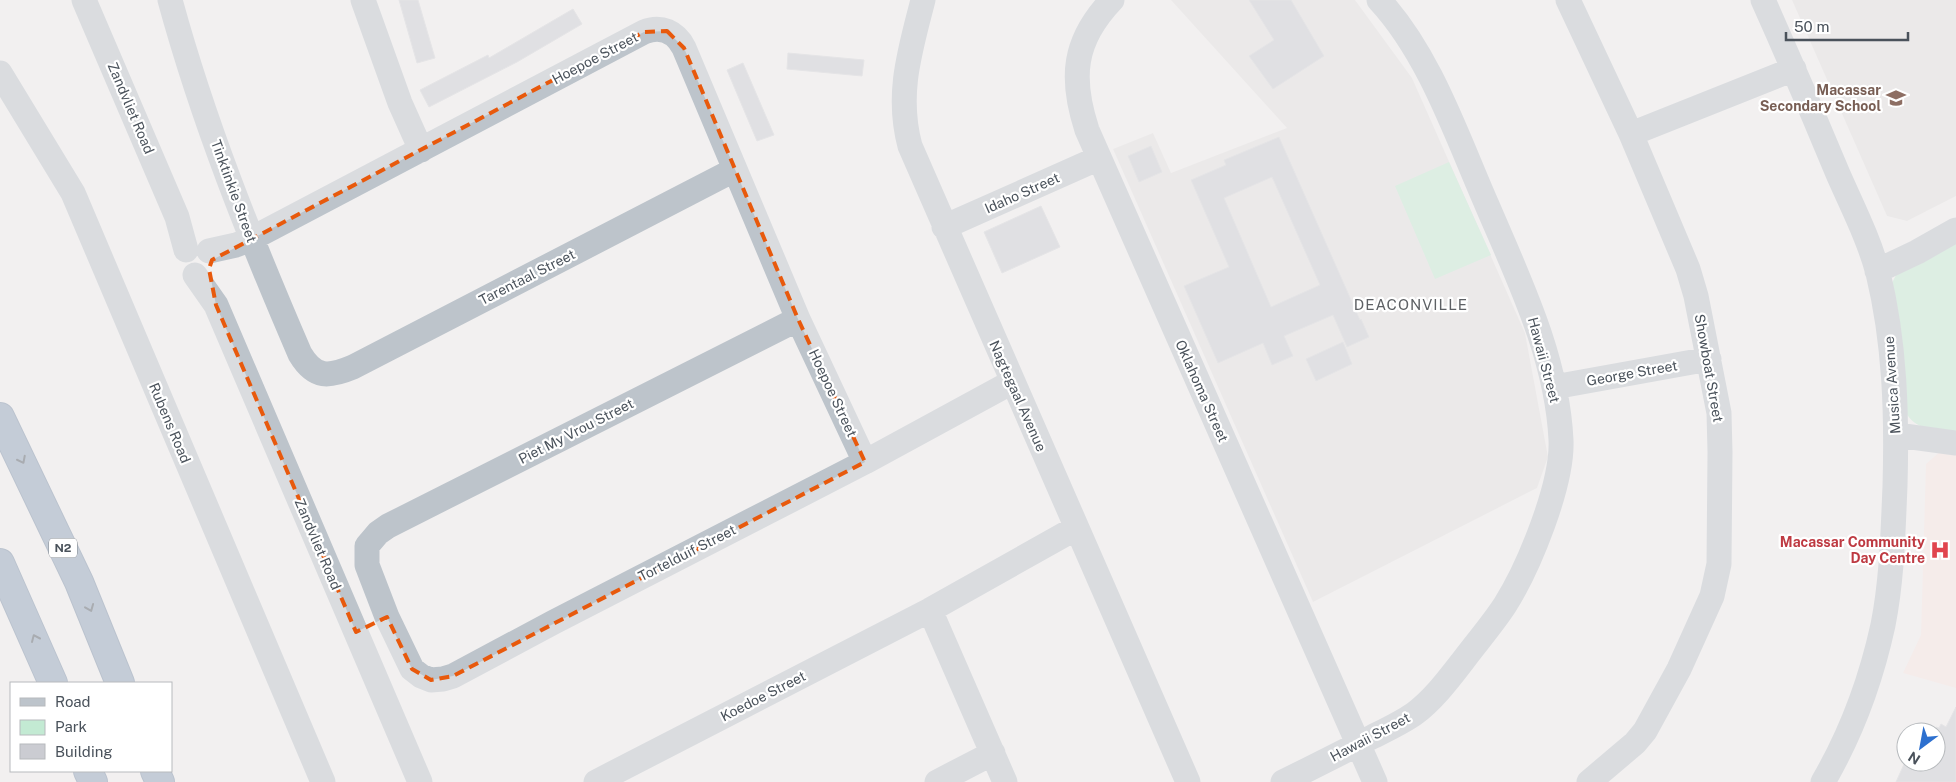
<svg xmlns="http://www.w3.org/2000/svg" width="1956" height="782" font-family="'Public Sans',sans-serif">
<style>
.education{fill:#e3e1e1}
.medical{fill:#f8e6e3}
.green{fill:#c3ead3}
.building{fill:#cbccd2;stroke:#d4d6da;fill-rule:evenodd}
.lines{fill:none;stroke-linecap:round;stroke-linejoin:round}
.highway-casing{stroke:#788ca5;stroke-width:30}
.minor{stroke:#bdc4cb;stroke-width:25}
.highway{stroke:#8da1b9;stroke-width:28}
.oneway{stroke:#515a64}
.marked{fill:none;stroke:#e8590c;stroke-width:4;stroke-dasharray:10 6;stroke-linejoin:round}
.labels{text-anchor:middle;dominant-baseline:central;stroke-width:4.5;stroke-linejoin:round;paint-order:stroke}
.shield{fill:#fff;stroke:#80868c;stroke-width:1}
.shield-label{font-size:12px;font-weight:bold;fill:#4a525b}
.street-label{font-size:14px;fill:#4a525b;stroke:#fff}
.education-label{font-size:14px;font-weight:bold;fill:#785e54;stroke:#fff;text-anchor:end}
.health-label{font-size:14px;font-weight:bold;fill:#be3a42;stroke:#fff;text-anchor:end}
.neighbourhood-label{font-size:15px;letter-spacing:1px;fill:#5d6064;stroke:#fff}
</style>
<rect width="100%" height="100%" fill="#f2f0f0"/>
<path class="education" d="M1171,0h184l57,78 113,255 23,124 -11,31 -224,114 -200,-453 40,-16 18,40 116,-45z
M1792,0h164v196l-49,25 -20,-5z"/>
<path class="medical" d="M1941,451l15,2v235l-53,-15 18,-38 5,-171z"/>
<path class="green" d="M1449,162l42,93 -56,24 -40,-93z
M1956,242v191c-20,-3 -41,-2 -51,-22l-13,-128 4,-8z"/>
<path class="building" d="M399,0h19l17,58 -18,5z
M1249,0h42l33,56 -51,33 -24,-33 25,-16z
M573,9l9,15 -65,38 -88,45 -9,-17 68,-35 1,3z
M788,53l76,7 -2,16 -75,-7z
M743,63l31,72 -17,6 -30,-71z
M1279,137l81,183 1,-1 8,18 -22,10 -14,-32 -49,21 9,20 -21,9 -9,-22 -45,20 -34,-77 45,-19 -38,-87 35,-15 -2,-5zM1272,177l48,108 -49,22 -47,-109z
M1151,146l11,26 -23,10 -11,-26z
M1041,206l19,41 -58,26 -18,-41z
M1343,342l9,22 -36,17 -10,-22z
M1956,707v75h-60l9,-20h31v-35l3,1 2,-4 5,3z"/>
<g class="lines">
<defs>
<path id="highway" d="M0,417l79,165 41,101
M0,563l53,120
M88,771l5,11
M155,771l5,11"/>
</defs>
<use href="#highway" class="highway-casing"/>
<path class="minor" d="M84,0l93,217 9,33
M170,0c33,121 80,238 130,354 15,25 29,23 53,13l381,-197
M363,0l37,103 21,47
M923,0c-13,51 -27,94 -13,146l278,636
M1112,0c-39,41 -42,78 -25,130l288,652
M1568,0l63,134 57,135 8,27 23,117 1,39 -1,112 -7,32 -33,73 -34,62 -10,12 -46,39
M1763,0c26,58 51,116 75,174 14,32 31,65 40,99 17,70 19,141 17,213 -2,46 -3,94 -12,139 -12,55 -32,109 -60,157
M0,73l73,120 250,589
M1631,134l163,-65
M944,227l155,-69
M209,251l27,-6 15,-6 393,-207c17,-7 32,0 40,16l114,271 67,143
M1877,271l40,-19 39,-22
M195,275l21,30 204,477
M798,319l-410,207 -10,7 -11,13v19l20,52 25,52 9,7 10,4 12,-1 10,-3 101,-54 311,-160 147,-80
M1554,387l155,-28
M1897,435l59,8
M930,610l75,172
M596,782l334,-172 146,-82
M937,782l56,-29
M1283,782c30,-15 60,-30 89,-45 14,-7 29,-14 42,-23 19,-14 34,-34 48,-52 14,-19 30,-37 43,-57 24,-38 58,-121 56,-165 -4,-83 -42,-160 -74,-235 -30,-68 -57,-150 -108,-205"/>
<use href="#highway" class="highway"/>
</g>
<defs><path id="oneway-chevron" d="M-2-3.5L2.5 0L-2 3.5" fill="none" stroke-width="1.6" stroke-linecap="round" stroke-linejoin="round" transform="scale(1.25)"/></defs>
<g class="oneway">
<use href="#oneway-chevron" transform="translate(22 460) rotate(63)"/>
<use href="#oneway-chevron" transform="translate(90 608) rotate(68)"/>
<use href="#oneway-chevron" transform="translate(35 638) rotate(-114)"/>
</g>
<path d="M0 0H1956V782H0ZM667,31l17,17 114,271 67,143 -412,214 -22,4 -19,-11 -25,-52 -31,15 -140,-327 -7,-36 3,-9 432,-228z" fill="#f2f0f0" fill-opacity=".55" fill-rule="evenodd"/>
<path class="marked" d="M667,31l17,17 114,271 67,143 -412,214 -22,4 -19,-11 -25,-52 -31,15 -140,-327 -7,-36 3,-9 432,-228z"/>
<defs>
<symbol id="school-bare" viewBox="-9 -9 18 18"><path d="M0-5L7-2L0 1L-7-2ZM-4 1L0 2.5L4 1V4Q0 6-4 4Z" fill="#8d6e63" stroke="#fff" stroke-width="2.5" paint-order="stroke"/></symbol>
<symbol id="hospital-bare" viewBox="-9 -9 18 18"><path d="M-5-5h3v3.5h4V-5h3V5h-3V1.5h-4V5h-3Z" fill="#e0444e" stroke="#fff" stroke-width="2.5" paint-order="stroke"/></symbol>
</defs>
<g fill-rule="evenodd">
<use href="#school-bare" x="1882" y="84" width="28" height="28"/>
<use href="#hospital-bare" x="1926" y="536" width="28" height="28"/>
</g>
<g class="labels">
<rect class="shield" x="49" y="538.5" width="28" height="19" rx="4"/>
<g class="shield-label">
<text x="63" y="548">N2</text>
</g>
<g class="street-label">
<text transform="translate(595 58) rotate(-28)">Hoepoe Street</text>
<text transform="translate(131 108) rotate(67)">Zandvliet Road</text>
<text transform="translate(234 191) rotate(70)">Tinktinkie Street</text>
<text transform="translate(1022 193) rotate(-24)">Idaho Street</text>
<text transform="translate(527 277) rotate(-27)">Tarentaal Street</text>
<text transform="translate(1544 360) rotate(75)">Hawaii Street</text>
<text transform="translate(1709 368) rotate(80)">Showboat Street</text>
<text transform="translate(1632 373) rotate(-10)">George Street</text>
<text transform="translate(1892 385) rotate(-94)">Musica Avenue</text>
<text transform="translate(1202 391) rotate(66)">Oklahoma Street</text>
<text transform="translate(833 393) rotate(65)">Hoepoe Street</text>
<text transform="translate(1018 396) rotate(66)">Nagtegaal Avenue</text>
<text transform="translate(170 423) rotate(67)">Rubens Road</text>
<text transform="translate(576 431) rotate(-27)">Piet My Vrou Street</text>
<text transform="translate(318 544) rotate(67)">Zandvliet Road</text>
<text transform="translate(687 553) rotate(-27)">Tortelduif Street</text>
<text transform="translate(763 696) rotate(-27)">Koedoe Street</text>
<text transform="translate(1370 737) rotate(-28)">Hawaii Street</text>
</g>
<g class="education-label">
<text x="1881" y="90">Macassar<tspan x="1881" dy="16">Secondary School</tspan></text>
</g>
<g class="health-label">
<text x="1925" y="542">Macassar Community<tspan x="1925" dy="16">Day Centre</tspan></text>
</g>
<g class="neighbourhood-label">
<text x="1411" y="304">DEACONVILLE</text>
</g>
</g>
<rect x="10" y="682" width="162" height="90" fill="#ffffff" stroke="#b7babd"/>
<rect x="20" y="698" width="25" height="8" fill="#bdc4cb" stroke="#b7babd"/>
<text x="55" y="707" font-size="15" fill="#4a525b">Road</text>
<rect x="20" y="720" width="25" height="15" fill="#c3ead3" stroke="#b7babd"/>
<text x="55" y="732" font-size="15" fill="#4a525b">Park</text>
<rect x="20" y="744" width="25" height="15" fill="#cbccd2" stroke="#b7babd"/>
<text x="55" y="757" font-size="15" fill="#4a525b">Building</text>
<g transform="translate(1921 747) rotate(212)"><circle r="24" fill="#ffffff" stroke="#b7babd"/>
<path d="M0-4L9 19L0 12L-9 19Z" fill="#2d70cf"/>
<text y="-8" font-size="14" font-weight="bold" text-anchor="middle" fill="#4a525b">N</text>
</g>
<path d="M1786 32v8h122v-8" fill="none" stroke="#4a525b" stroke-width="2.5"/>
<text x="1794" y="32" font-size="15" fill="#4a525b" stroke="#ffffff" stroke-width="4" paint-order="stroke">50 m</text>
</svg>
